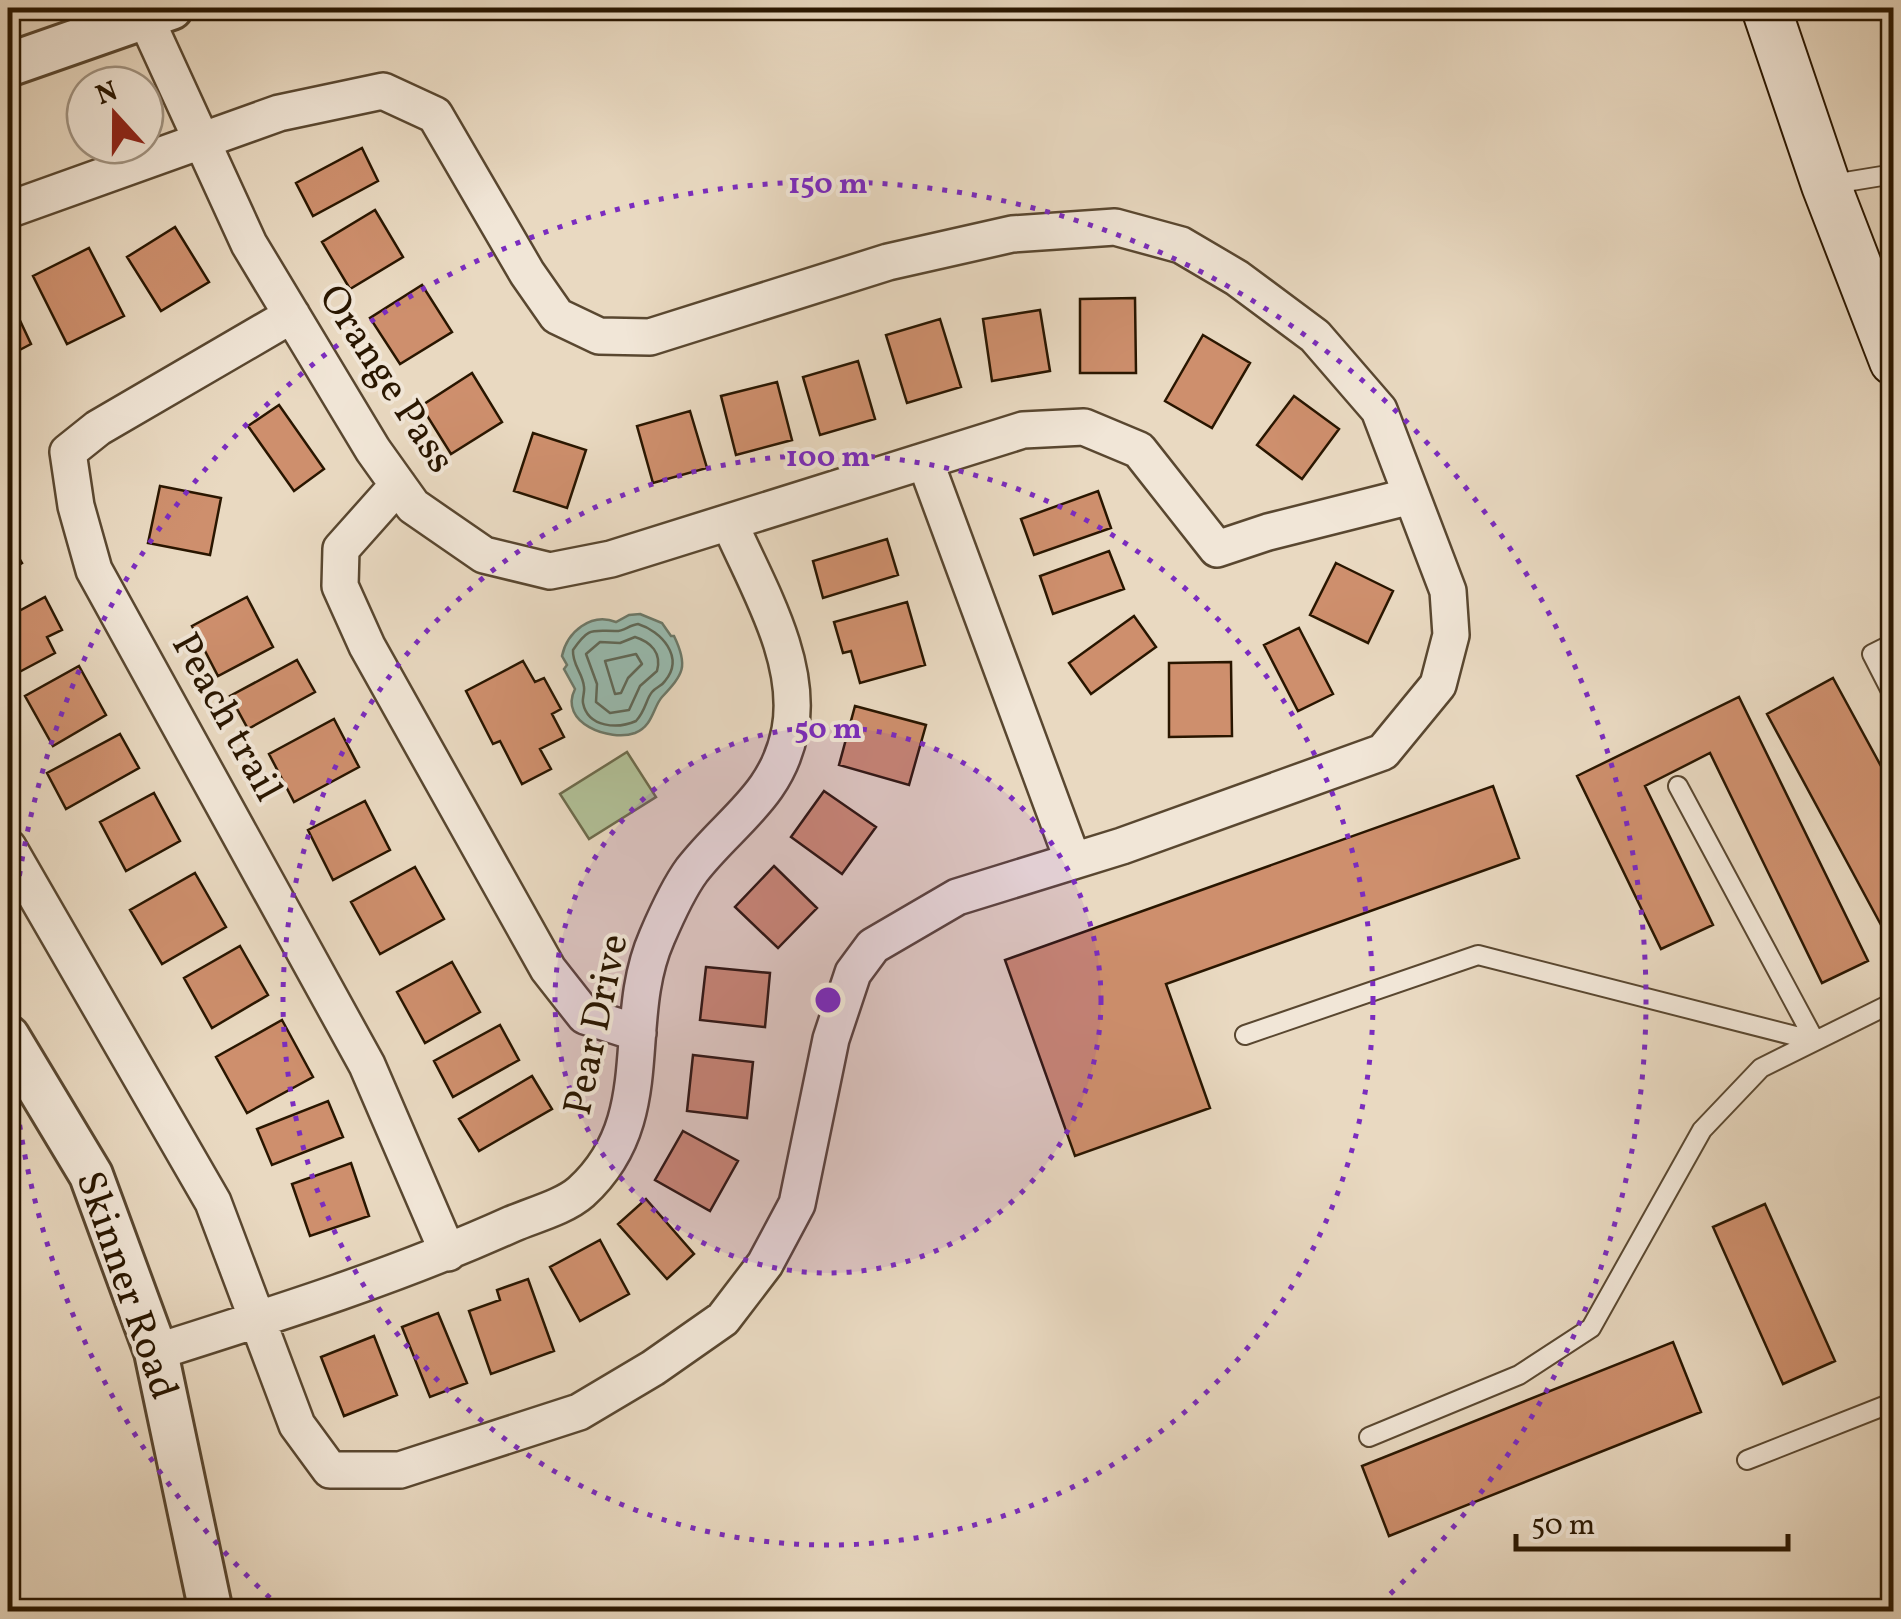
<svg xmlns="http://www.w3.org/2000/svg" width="1901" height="1619" font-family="Vollkorn,serif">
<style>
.green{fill:#b1c097;stroke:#6d6b4c;stroke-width:2.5}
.water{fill:#98baae;stroke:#6c7868;stroke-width:2.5}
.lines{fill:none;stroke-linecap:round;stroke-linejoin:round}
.shore{stroke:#606857;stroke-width:2.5}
.building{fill:#ce8f6d;stroke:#291600;stroke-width:2.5}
.service-casing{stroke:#594730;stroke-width:22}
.minor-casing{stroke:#594730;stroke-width:40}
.tertiary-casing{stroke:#594730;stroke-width:48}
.secondary-casing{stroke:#291600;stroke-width:52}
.service{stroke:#f1e6d7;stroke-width:18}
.minor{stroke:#f1e6d7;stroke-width:35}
.tertiary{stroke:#f1e6d7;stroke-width:42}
.secondary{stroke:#f1e6d7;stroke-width:48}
.ring{fill:none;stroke:#7b2cbf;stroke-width:5;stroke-dasharray:5 10}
.labels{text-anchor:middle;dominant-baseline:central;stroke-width:8;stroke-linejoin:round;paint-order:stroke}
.street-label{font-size:40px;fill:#291600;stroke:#f1e6d7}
.centre{fill:#7b2cbf;stroke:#f1e6d7;stroke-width:5}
.ring-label{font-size:30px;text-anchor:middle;font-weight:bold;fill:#7b2cbf;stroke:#f1e6d7;stroke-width:8;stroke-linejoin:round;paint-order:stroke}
</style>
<rect width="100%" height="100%" fill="#e9d9c1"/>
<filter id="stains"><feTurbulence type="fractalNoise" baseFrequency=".002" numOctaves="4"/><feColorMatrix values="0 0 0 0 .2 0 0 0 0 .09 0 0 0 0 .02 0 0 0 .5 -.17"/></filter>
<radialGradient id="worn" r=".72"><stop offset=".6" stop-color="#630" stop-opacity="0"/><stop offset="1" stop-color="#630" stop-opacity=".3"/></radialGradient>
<path class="green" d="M627,752l29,45 -67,42 -29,-45z"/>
<path class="water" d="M640,614l22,9 9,13h3c15,31 9,38 -12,61 -9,10 -9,29 -27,36 -25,9 -77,-10 -60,-44l-11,-20 3,-4 -5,-9c5,-24 29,-44 54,-34l13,-7z"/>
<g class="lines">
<path class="shore" d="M638,624c23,7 47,33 27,57 -3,5 -9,6 -13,11 -6,7 -6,18 -16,29 -18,8 -48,7 -53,-18 -1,-5 2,-11 1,-16 -1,-14 -12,-22 -11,-37 16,-23 18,-19 42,-19 8,1 14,-6 23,-7z
M635,637c16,5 27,16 22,34l-17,15 -11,24 -19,3 -14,-11 1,-18 -11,-30 14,-12 20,1z
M636,654l6,10 -14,14 -7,15 -6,1 -10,-33z"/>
</g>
<path class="building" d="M362,148l16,33 -65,35 -17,-33z
M375,210l28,47 -53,32 -28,-47z
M175,227l34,55 -48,29 -34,-54z
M89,248l35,68 -57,28 -34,-68z
M422,285l30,47 -52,32 -30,-46z
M8,295l23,49 -23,12z
M1135,298l1,75h-56v-74z
M1040,310l10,61 -58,10 -9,-62z
M940,319l21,68 -54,16 -21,-68z
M1203,335l47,28 -38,65 -47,-27z
M858,361l17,58 -55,16 -17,-58z
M472,373l30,49 -51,32 -30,-48z
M777,382l15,58 -56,15 -15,-59z
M1294,396l45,33 -37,50 -45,-34z
M279,405l45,64 -30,22 -46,-65z
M690,411l17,57 -54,15 -16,-57z
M533,433l53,17 -19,58 -53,-17z
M160,486l61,12 -11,57 -62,-12z
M1098,491l13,37 -77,27 -13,-36z
M8,539l14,24 -14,9z
M887,539l11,36 -75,23 -10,-37z
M1109,551l15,38 -71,25 -13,-38z
M1336,563l57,28 -25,52 -58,-28z
M45,597l17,33 -15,7 8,16 -47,25v-61z
M247,597l26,50 -55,29 -26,-50z
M907,602l18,63 -65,18 -9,-32 -8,2 -9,-31z
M1134,616l22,31 -65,47 -22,-31z
M1299,628l34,66 -35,17 -34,-66z
M297,660l18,32 -67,37 -18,-33z
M523,661l12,21 9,-4 17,31 -9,5 12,23 -24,12 11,20 -29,15 -22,-43 -7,3 -27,-53z
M1231,662l1,74 -63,1v-74z
M79,666l27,49 -53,31 -28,-50z
M1833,678l61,112v159l-127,-235z
M1739,697l129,264 -46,22 -112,-230 -65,33 68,139 -52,24 -84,-173z
M855,706l71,19 -17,60 -70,-20z
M334,719l25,48 -65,35 -25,-48z
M120,734l19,34 -73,41 -19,-36z
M1493,786l26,72 -353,126 44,124 -135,48 -70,-196z
M824,791l52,36 -34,47 -51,-37z
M154,793l26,48 -54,30 -26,-49z
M365,801l25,49 -57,30 -25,-50z
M774,866l43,42 -39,40 -43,-41z
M415,867l29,52 -64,35 -29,-52z
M195,873l31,54 -64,37 -32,-54z
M240,946l28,49 -56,33 -28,-50z
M452,962l28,50 -55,31 -28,-51z
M706,967l64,6 -5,54 -65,-7z
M282,1020l31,57 -66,36 -31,-56z
M500,1025l19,35 -66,37 -19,-36z
M693,1055l60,7 -6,56 -60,-7z
M532,1076l20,33 -73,42 -20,-32z
M328,1101l15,36 -71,28 -15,-36z
M683,1131l55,30 -28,50 -55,-31z
M351,1163l18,53 -59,20 -18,-52z
M646,1199l48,55 -27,25 -49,-55z
M1765,1204l70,157 -52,23 -70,-157z
M600,1240l29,54 -49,27 -30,-54z
M528,1279l26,72 -63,23 -22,-63 31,-11 -3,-10z
M438,1313l29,70 -37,14 -28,-70z
M374,1336l23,59 -53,21 -23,-59z
M1673,1342l28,70 -312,124 -27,-70z
M1894,1487v35l-12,-30z"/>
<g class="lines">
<defs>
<path id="service" d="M1827,185l67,-11
M1894,643l-22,11 22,43
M1678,786l137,255
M1245,1035l233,-80 337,86
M1369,1437l150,-62 72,-47 111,-198 59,-62 133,-66
M1747,1460l147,-58"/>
<path id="minor" d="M145,17l104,227 124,206 40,56 71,49 66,16 61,-12 412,-129 61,-3 55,23 78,99 51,-17 143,-36
M8,210l271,-97 104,-22 52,24 92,158 30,43 42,20 51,1 238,-75 124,-28 103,-7 66,18 56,33 78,58 64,74 69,181 3,44 -13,50 -55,67 -261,94 -165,51 -84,49 -20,27 -22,66 -34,165 -32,60 -42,55 -70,49 -74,44 -179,58h-70l-33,-45 -84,-223 -205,-355
M292,315l-194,113 -30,24 8,54 18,64 273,495 81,188
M925,461l148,400
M398,485l-57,64 -1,37 27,60 181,323 37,47 53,17
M156,1352c120,-38 241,-76 356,-128 21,-9 52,-17 69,-32 80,-73 38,-169 76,-255 9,-21 21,-48 35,-67 38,-49 86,-74 98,-140 13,-70 -34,-146 -61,-208"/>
<path id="tertiary" d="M8,65l163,-57
M8,1037l83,138 65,177 55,260"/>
<path id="secondary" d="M1766,8l60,177 68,176"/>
</defs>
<use href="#service" class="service-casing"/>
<use href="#minor" class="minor-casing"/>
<use href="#tertiary" class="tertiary-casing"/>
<use href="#secondary" class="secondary-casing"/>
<use href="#service" class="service"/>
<use href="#minor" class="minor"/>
<use href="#tertiary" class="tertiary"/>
<use href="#secondary" class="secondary"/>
</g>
<circle cx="828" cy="1000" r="273" fill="#7b2cbf" fill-opacity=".12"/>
<g class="ring">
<circle cx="828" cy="1000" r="273"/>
<circle cx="828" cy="1000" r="545"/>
<path d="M281 1608A818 818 0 1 1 1375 1608"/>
</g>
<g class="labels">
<g class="street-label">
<text transform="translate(385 380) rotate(57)">Orange Pass</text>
<text transform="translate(225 718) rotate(61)">Peach trail</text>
<text transform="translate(598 1025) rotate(-78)">Pear Drive</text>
<text transform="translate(125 1286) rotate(71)">Skinner Road</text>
</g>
</g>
<circle cx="828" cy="1000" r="15" class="centre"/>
<g class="ring-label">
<text x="828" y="193">150 m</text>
<text x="828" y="466">100 m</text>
<text x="828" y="738">50 m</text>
</g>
<rect width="1901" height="1619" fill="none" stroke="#e9d9c1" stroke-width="40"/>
<rect x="10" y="10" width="1881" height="1599" fill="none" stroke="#291600" stroke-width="5"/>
<rect x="20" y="20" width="1861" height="1579" fill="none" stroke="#291600" stroke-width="2.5"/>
<g transform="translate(115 115) rotate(339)"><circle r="48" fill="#f1e6d7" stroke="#a19381" stroke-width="2.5"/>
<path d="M0-8L18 38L0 25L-18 38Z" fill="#8f2418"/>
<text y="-15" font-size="28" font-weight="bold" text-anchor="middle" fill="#291600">N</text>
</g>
<path d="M1516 1534v15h272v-15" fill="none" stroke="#291600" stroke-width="5"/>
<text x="1531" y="1534" font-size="30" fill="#291600" stroke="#f1e6d7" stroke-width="8" paint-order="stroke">50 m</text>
<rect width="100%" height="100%" filter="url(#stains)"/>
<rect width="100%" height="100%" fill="url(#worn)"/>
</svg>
